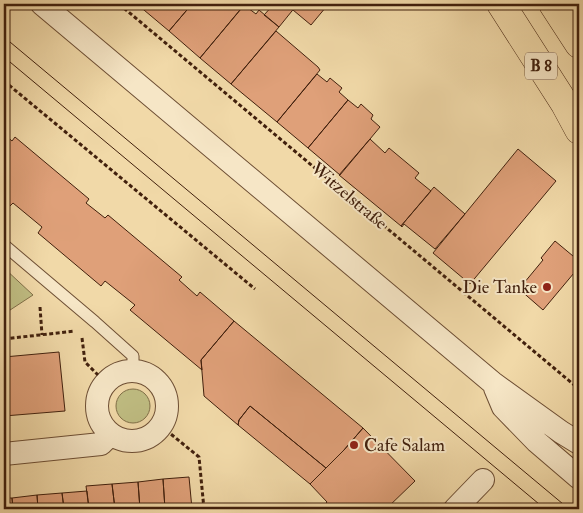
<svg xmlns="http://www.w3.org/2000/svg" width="583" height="513" font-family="'IM FELL Double Pica',serif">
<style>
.green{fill:#c0be83;stroke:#806f48}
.building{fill:#dfa079;stroke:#41200d}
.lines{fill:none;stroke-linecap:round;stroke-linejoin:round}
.lane-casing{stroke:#6d4e34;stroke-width:13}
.street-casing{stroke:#6d4e34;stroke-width:24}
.primary-casing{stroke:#41200d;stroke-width:29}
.path{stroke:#41200d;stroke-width:3;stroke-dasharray:4 2.5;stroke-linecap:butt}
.lane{stroke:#f6e6c6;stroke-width:11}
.street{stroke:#f6e6c6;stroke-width:22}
.primary{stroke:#f1d9a8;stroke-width:28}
.tram{stroke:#41200d;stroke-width:1}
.poi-dot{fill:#8f2418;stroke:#f6e6c6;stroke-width:2}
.labels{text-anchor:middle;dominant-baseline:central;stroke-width:4;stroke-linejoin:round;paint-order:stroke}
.shield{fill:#f6e6c6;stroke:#775b44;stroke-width:1}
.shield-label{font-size:16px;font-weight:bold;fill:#41200d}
.street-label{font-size:18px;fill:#41200d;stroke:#f6e6c6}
.poi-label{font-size:18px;fill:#41200d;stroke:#f6e6c6;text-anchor:end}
</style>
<rect width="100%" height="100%" fill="#f1d9a8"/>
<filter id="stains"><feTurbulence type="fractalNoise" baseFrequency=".004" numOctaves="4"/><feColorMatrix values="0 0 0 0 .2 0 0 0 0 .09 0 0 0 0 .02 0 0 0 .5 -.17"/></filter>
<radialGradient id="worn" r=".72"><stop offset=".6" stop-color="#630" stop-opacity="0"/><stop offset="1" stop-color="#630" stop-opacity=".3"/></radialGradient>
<path class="green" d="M4,268l29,27 -29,19z
M116 406a17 17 0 1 1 34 0a17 17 0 1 1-34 0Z"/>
<path class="building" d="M139,4h53l-23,27 -31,-26z
M192,4h42l7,5 -41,49 -31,-27z
M274,4h20l2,2 -17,21 -15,-12z
M298,4h24l4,3 -15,18 -18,-15z
M244,5l12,9 3,-4 20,17 -48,57 -31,-26z
M276,31l42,36 2,3 -43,52 -46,-38z
M317,74l10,8 3,-4 12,10 -3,4 9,8 -40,48 -31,-26z
M348,100l10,8 3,-4 12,11 -2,4 9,8 -40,48 -32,-27z
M4,134l8,7 3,-4 74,62 -3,4 19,15 3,-3 74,62 -3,3 18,16 3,-4 34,29 -33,39 1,10 -72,-60 5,-5 -30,-24 -4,5 -63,-53 4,-6 -29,-24 -5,5 -4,-4z
M370,139l15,14 4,-5 30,25 -4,5 16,13 -30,35 -62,-51z
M518,149l38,32 -86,103 -37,-31z
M434,187l31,27 -30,35 -31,-25 -2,3 -1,-1z
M555,241l24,20v6l-36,43 -24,-21 24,-29 -2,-2z
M234,321l129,107 -19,22 -18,18 -76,-62 -11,14 -1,5 -34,-29 -3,-36z
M59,352l6,59 -61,5v-59z
M250,406l76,62 -16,16 -72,-59 1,-5z
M363,428l52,53 -29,28h-65l6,-7 -17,-18 34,-34z
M189,477l3,32h-27l-2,-30z
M163,479l2,30h-25l-2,-27z
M138,482l2,27h-25l-3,-25z
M112,484l3,25h-26l-3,-23z
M87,491l2,18h-25l-2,-16z
M62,493l2,16h-26l-1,-14z
M37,495l1,14h-25l-1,-11z
M4,498h8l1,11h-9z"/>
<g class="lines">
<defs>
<path id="lane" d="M4,245l91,77 38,34v16"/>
<path id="street" d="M42,4l451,379 68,49 18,11
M97 406a35 35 0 1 1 70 0a35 35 0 1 1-70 0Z
M495,388l8,19 34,35 42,36
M4,454l97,-10 10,-10
M455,509l28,-29"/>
<path id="primary" d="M501,4l64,100 14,26
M553,4l26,40"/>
</defs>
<use href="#lane" class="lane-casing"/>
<use href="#street" class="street-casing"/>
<use href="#primary" class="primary-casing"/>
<path class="path" d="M119,4l460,385
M4,81l251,208
M40,307l2,28
M82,338l3,24 21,21
M4,339l71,-8
M161,426l38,31 5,52"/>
<use href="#lane" class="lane"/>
<use href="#street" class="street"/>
<use href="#primary" class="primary"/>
<path class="tram" d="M4,37l565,472
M4,57l541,452"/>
</g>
<g class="poi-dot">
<circle cx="547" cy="287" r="5"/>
<circle cx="354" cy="445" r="5"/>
</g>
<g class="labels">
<rect class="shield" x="525" y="52.5" width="32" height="27" rx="4"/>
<g class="shield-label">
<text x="541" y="66">B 8</text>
</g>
<g class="street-label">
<text transform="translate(349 196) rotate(40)">Witzelstraße</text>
</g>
<g class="poi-label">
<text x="537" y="287">Die Tanke</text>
<text x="364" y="445" text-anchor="start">Cafe Salam</text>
</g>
</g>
<rect width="583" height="513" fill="none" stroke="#f1d9a8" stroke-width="20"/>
<rect x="5" y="5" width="573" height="503" fill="none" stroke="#41200d" stroke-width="2.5"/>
<rect x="10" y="10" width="563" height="493" fill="none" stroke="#41200d"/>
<rect width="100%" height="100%" filter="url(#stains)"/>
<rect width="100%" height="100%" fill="url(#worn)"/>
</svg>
